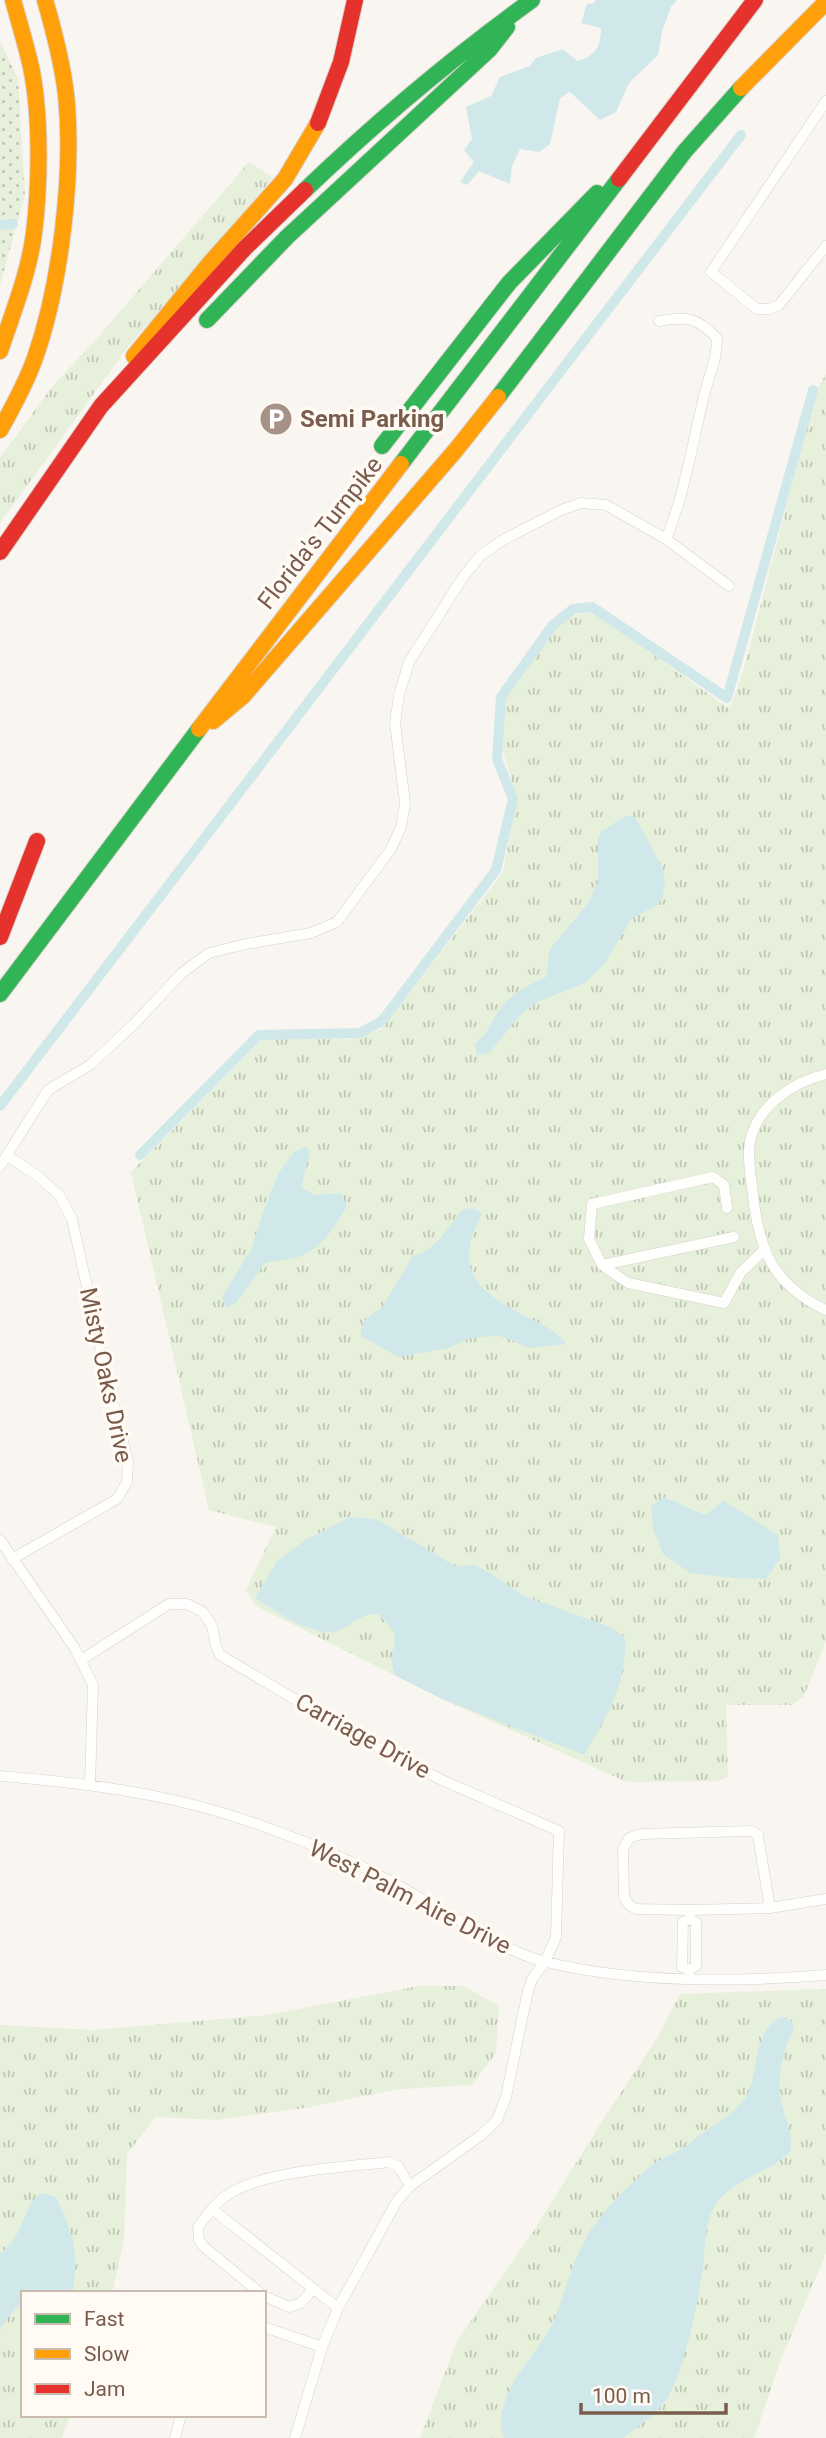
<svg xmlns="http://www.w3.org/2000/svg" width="826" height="2438" font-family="Roboto,sans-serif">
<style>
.grass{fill:url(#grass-tufts)}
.park{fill:url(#park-dots)}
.water{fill:#d0e8ea}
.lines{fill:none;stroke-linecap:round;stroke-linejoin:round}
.canal{stroke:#d0e8ea;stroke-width:10}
.street-casing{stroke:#d7d1cb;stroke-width:11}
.fast-casing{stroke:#dad1cc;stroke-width:18}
.slow-casing{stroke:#dad1cc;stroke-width:18}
.jam-casing{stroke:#dad1cc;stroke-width:18}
.street{stroke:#fefefd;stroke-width:10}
.fast{stroke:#30b455;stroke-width:16}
.slow{stroke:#ff9f0a;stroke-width:16}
.jam{stroke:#e5322d;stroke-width:16}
.labels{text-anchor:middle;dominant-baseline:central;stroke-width:7;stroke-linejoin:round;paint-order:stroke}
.poi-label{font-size:24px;font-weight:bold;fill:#7a5c4d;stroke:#fffaf3;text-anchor:start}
.street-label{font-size:24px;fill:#7a5c4d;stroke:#fffaf3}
</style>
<defs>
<pattern id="grass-tufts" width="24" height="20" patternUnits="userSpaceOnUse" patternTransform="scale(1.75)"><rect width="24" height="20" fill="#e7f0db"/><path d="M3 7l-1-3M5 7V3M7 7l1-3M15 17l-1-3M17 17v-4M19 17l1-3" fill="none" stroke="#c0c6b4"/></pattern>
<pattern id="park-dots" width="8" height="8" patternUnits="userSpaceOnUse" patternTransform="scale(1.75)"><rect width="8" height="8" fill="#e7f0db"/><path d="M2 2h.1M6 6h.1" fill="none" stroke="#c0c6b4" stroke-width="1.8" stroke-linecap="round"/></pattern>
</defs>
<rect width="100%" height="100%" fill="#f9f5f0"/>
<path class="grass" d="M249,162l24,16 -146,170 -127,175v-65l51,-70 49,-53z
M826,374v1267l-22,55 -12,9h-66l2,72 -11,4 -90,1 -187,-84 -184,-92 -10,-16 30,-63 -67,-17 -78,-338 132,-133h88l31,-10 121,-157 14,-75 -15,-48 4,-51 49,-70 17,-13 17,-2 12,5 129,91 16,-48 71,-272z
M419,1986h44l36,20 -3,47 -24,32 -72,4 -90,18 -93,13 -61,-3 -29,37 -3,85 -12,54h-89v122h47l-8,23h-62v-413l94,5 173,-15z
M826,1989v264l-46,109 -26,76h-334l37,-97 78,-112 69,-111 54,-81 22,-43z"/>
<path class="park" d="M0,41l18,38 7,116 -25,90z"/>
<path class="water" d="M595,0h82l-6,7 -9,24 -4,24 -29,28 -13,29 -16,8 -30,-28 -10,6 -10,46 -11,8 -19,-3 -8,17 -2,18 -31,-13 -12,14 -7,-3 14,-20 -10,-12 8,-11 -6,-32 25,-11 9,-19 30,-11 6,-8 27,-9 14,12c18,-5 24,-14 24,-33l-20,-5 6,-19 8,-1z
M625,816h9l4,6 25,47 2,13 -3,18 -10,8 -20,10 -27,45 -20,20 -48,19 -15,11 -33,40 -12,2 -2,-11c15,-11 17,-27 29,-40 11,-13 27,-20 42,-27l4,-28 39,-47 9,-21v-43l3,-6z
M306,1146l4,6 -9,35 13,8 27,-2 6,13c-11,19 -26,44 -49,51 -11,3 -22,3 -33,6l-29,40 -10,5 -4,-11 30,-49 7,-24 19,-50 15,-21z
M474,1208l8,6c-32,59 -1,79 49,105 14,7 26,12 35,25l-36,4 -33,-13 -30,4 -18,9 -51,9 -37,-21v-8l5,-9 17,-13 30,-50 13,-5 14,-12 23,-30z
M664,1497l41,18 19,-14 54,34 2,24 -14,20 -32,-1 -44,-5 -27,-19 -10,-26 -2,-22z
M350,1517l26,2 79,47 19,-1 16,8 34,23 86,31 15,11c3,44 -19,80 -41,117l-144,-57 -45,-23c-12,-33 17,-31 -18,-61 -17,-1 -25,12 -40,17 -23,7 -64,-21 -82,-33l22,-37 30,-22z
M781,2017l11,4 2,8c-13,24 -19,53 -11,80 5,16 10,27 7,43 -21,21 -57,27 -74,52 -12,18 -10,41 -13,62 -4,33 -19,106 -36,133 -10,15 -30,28 -44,39h-118c-7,-11 -4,-24 0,-36 9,-31 36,-52 49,-82 13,-31 19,-65 39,-93 14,-21 33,-38 51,-55 12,-12 22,-15 36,-22 8,-4 14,-11 21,-16 15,-10 30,-19 42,-33 18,-21 6,-68 38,-84z
M41,2193l15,4c19,42 22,50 17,96h-50v14h-7l-16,22v-75l15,-16 17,-37z"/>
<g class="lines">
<path class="canal" d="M0,225l13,-1
M0,1106l741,-971
M140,1155l119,-120 101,-2 22,-12 114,-151 17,-71 -16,-40 4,-62 51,-71 21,-17 19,-2 135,91 86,-308"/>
<defs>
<path id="street" d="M826,101l-115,171 46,37h12l10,-4 47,-59
M659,321c29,-5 37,-4 58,17 0,23 -8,36 -13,58 -12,48 -19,97 -38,143
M826,1074c-33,8 -68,31 -76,67 -3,18 1,36 3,54 6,55 20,90 73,115
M8,1156l31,21 20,18 13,24 37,168 19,73 -1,22 -10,17 -105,60
M0,1166l48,-76 42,-25 44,-41 48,-51 27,-20 37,-9 65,-11 26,-11 54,-73 10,-22 4,-24 -10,-80 4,-28 10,-33 54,-85 18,-22 22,-15 58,-30 20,-7 25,2 60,34 63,47
M727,1208l-3,-23 -11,-8 -121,27 -3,35 13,26 26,18 96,20 17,-31 23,-22
M602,1265l132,-28
M0,1540l74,107 19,38 -3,100
M81,1660l88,-56h18l16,8 9,14 4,20 4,9 149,88 75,38 115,50 -3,106 -11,25 -13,17 -5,16 -21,102 -9,23 -17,16 -70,50 -13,15 -59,107 -16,39 -27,91
M0,1776c58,5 116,11 173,24 64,14 126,38 185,65 40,18 78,43 116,64 23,13 46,27 72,33 86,21 192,20 280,13
M690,1910l-54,-1 -8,-5 -4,-7 -1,-48 6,-11 12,-4 111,-3 6,4 1,7 11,66
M689,1970l-7,-3 1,-45 7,-3v-9l80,-2 55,-9
M689,1974v-4l7,-4v-44l-6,-3
M212,2209l126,99
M260,2293l-57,-47 -4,-6 -1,-13c8,-10 15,-21 25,-29 36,-28 119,-30 165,-36l10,4 12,20
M264,2296l25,11 12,-4 12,-14
M264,2327l58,20
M175,2438l6,-23"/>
<path id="fast" d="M305,190c71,-68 147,-132 227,-190
M207,320l80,-83 202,-187 18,-23
M498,397l187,-246 56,-63
M382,446l127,-163 88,-90
M401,464l218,-285
M0,994l199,-265"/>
<path id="slow" d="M741,88l85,-86
M0,351c13,-39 29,-78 34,-118 6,-49 7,-118 -3,-166 -5,-22 -12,-45 -18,-67
M134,356l76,-93 75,-84 33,-56
M0,430c13,-23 26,-47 35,-72 26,-75 39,-185 31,-264 -4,-32 -12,-63 -21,-94
M213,721l30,-25 212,-245 43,-54
M199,729l202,-265"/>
<path id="jam" d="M318,123l23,-61 14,-62
M619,179l136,-179
M0,552l101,-146 144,-158 60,-58
M0,937l37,-96"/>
</defs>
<use href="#street" class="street-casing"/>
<use href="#fast" class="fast-casing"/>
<use href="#slow" class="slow-casing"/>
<use href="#jam" class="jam-casing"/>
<use href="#street" class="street"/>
<use href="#fast" class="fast"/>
<use href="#slow" class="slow"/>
<use href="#jam" class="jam"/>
</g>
<defs>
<symbol id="parking-disc" viewBox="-11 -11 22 22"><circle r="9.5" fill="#a69286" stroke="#fffaf3"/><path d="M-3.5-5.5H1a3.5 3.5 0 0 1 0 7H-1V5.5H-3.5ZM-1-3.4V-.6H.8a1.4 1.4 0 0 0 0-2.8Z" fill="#fff"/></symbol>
</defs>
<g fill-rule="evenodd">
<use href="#parking-disc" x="257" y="400" width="38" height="38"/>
</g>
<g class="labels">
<g class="poi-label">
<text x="300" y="419">Semi Parking</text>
</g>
<g class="street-label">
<text transform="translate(320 533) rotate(-52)">Florida's Turnpike</text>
<text transform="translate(106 1375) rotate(78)">Misty Oaks Drive</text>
<text transform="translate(363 1736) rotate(29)">Carriage Drive</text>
<text transform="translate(410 1897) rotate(27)">West Palm Aire Drive</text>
</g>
</g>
<rect x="21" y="2291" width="245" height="126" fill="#fffaf3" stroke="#cabbb1" stroke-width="2"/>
<rect x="35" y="2314" width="35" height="10" fill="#30b455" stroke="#cabbb1" stroke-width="2"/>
<text x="84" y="2326" font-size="21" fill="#7a5c4d">Fast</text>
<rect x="35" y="2349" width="35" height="10" fill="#ff9f0a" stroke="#cabbb1" stroke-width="2"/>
<text x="84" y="2361" font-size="21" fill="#7a5c4d">Slow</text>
<rect x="35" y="2384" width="35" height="10" fill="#e5322d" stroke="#cabbb1" stroke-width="2"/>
<text x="84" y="2396" font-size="21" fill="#7a5c4d">Jam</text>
<path d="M581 2403v10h145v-10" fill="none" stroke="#7a5c4d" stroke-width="3.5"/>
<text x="592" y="2403" font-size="21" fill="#7a5c4d" stroke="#fffaf3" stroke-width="5" paint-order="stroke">100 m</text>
</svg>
